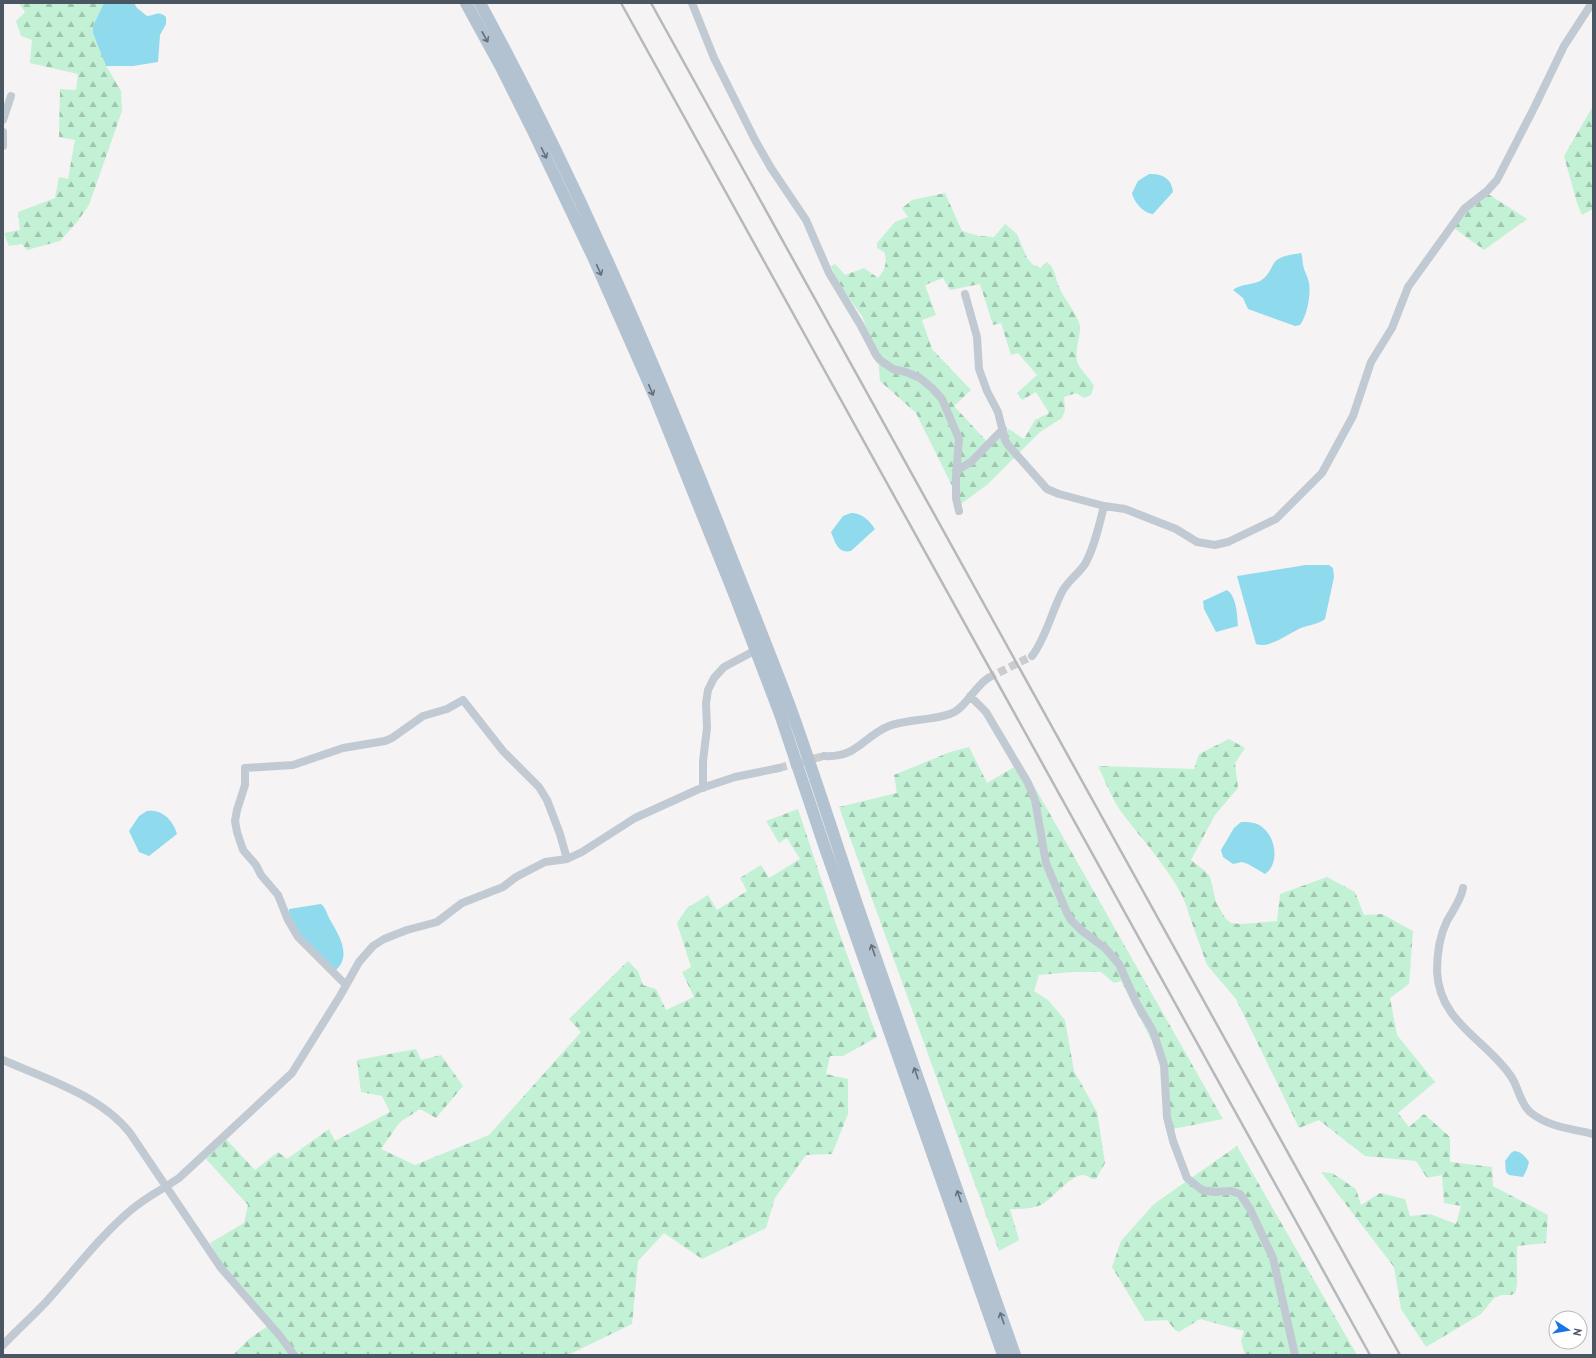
<svg xmlns="http://www.w3.org/2000/svg" width="1596" height="1358" font-family="'PT Sans',sans-serif">
<style>
.forest{fill:url(#forest-firs);fill-rule:evenodd}
.water{fill:#90daee}
.lines{fill:none;stroke-linecap:round;stroke-linejoin:round}
.street-tunnel{stroke:#caccce;stroke-width:8;stroke-dasharray:8 4;stroke-linecap:butt}
.street{stroke:#c1cad2;stroke-width:8}
.primary{stroke:#b3c2d1;stroke-width:12}
.rail{stroke:#b5b8bd;stroke-width:2.5}
.oneway{stroke:#64717d}
</style>
<defs>
<pattern id="forest-firs" width="22" height="20" patternUnits="userSpaceOnUse"><rect width="22" height="20" fill="#c3f1d5"/><path d="M5 1l3.5 6h-7zM16 11l3.5 6h-7z" fill="#a0c6b0"/></pattern>
</defs>
<rect width="100%" height="100%" fill="#f5f3f3"/>
<path class="forest" d="M19,3h85l-11,23 12,38 16,27 1,20 -33,94 -12,17 -17,19 -33,9 -5,-6 -13,2 -5,-13 16,-3 -2,-18 37,-14 4,-21 9,2 7,-39 -16,-3 1,-48 16,1 2,-16 -48,-11 2,-23 -11,-4 -5,-15 9,-9z
M1593,106v103l-11,6 -5,-12 -13,-47z
M945,193l17,38 17,5 15,1 11,-13 12,10 10,24 6,7 8,3 2,-3 4,-3c9,6 8,18 13,27 4,10 19,27 20,38 0,11 -5,22 -3,34 2,8 13,17 17,25l-3,9 -7,3 -8,-5 -12,4 1,13 -3,8 -22,14 -52,52 -27,20 -45,-91 -36,-32 -2,-25 -16,-40 -24,-33 -7,-17 4,-2 10,11 19,-7 14,10c7,-7 10,-18 6,-26l-7,-4v-5l18,-21 13,-5 -6,-9 10,-8zM943,278l7,12 30,-6 13,41 8,-2 10,32 7,-2 19,22 -20,18 5,7 14,-8 13,21 -14,7 -11,19 -15,-10 -18,17 -37,-40 17,-16 -39,-41 -10,-29 14,-5 -11,-30z
M1488,194l39,25 -43,31 -30,-22 18,-23z
M1229,739l16,9 -10,15 3,25 -23,27 -24,45 14,11 5,6 6,25 9,16 6,5 10,1 36,-3 3,-27 47,-17 28,15 9,23 18,-1 31,17 -4,53 -19,14 7,37 38,47 -37,31 11,14 15,-13 26,23v25l42,5 1,19 55,29 -2,28 -29,3v39l-2,8 -4,2h-9l-8,3 -13,16 -55,33 -25,-38 -7,-42 -73,-95 11,1 24,16 5,16 19,-12 25,6 5,17 20,-2 26,10 5,-18 -17,-3 -2,-28 -15,3 -11,-17 -51,-5 -46,-36 -20,8 -63,-129 -29,-34 -18,-50c-6,-32 -49,-77 -69,-105 -9,-13 -15,-30 -22,-44l96,3 5,-15z
M969,747l18,36 34,-20 202,356 -55,11 -6,-59 -3,-16 -38,-74 -7,2 -13,-11h-29l-33,3 -5,16 14,9 17,20 9,51 23,41 8,51 -9,16c-6,1 -9,-5 -14,-4 -12,1 -28,22 -38,28 -9,6 -23,6 -34,6l9,31 -20,11 -160,-444 58,-14 -3,-18 56,-23z
M798,809l38,115 41,113 -34,19h-13l-4,18 22,5v35l-16,40 -26,1 -31,43 -9,30 -64,31 -38,-26 -26,28 -6,63 -64,31h-335l16,-16 23,-16 -27,-34 -22,-23 -13,-23 34,-20 4,-18 -42,-46 20,-20 29,31 23,-18 9,7 42,-30 6,12 55,-29 -8,-16 -21,-4 -4,-32 59,-11 5,11 20,-5 22,31 -27,32 -16,-9 -20,13 -19,27 34,16 74,-30 92,-103 -12,-13 59,-58 10,10 5,14 13,4 10,21 28,-13 -12,-25 9,-5 -14,-44 10,-15 21,-13 9,15 30,-19 -7,-13 21,-13 8,13 31,-19 -13,-21 -8,5 -13,-22z
M1237,1146l120,209h-112l-4,-14 3,-10 -44,-12 -21,13 -4,-2 -8,-10 -22,1 -33,-54 9,-26 33,-37z"/>
<path class="water" d="M104,3h30l3,5 10,8c8,0 11,-6 19,1v7l-6,11 -2,27 -25,4h-27l-13,-33v-7z
M1149,174c12,-1 23,4 24,18l-20,22c-10,-1 -19,-12 -21,-21l6,-12z
M1301,253c2,4 1,8 2,12 1,6 5,12 6,18 2,12 -2,33 -9,42l-5,1 -47,-17 -5,-11 -10,-8c7,-6 19,-5 27,-9 8,-5 10,-11 14,-18 6,-8 18,-8 27,-10z
M851,513c11,0 18,7 24,16l-24,22c-13,3 -16,-9 -20,-19l12,-16z
M1306,565h23l4,3 1,9 -9,42c-6,5 -16,6 -24,9 -12,5 -31,21 -45,16l-19,-68z
M1227,590c10,7 10,25 11,36l-22,6 -12,-23 -1,-8z
M147,811c15,-2 26,9 30,23l-28,22 -10,-4 -10,-21 10,-15z
M1241,822c8,0 15,0 21,5 14,10 18,37 3,47l-17,-10 -6,-2 -9,2 -10,-7 -2,-7 13,-22z
M321,904c4,3 6,9 8,14 8,14 24,37 7,52 -15,-14 -49,-39 -47,-61z
M1514,1151c7,0 12,6 15,11l-2,7 -4,8 -14,-2 -3,-3 -1,-11 6,-8z"/>
<g class="lines">
<path class="street-tunnel" d="M988,678l44,-22
M779,768l45,-12"/>
<path class="street" d="M692,3l22,55 41,82 16,28 35,52 23,53 32,53 15,29 4,5 13,9 13,3 14,6 12,10 10,11 17,40 -3,37v22l3,13
M3,120l8,-24
M3,132v14
M965,294l12,43 2,32 8,22 11,21 7,28 3,5 39,44 12,5 45,12
M956,471l15,-9 32,-33
M1032,656c14,-18 20,-46 31,-66 6,-10 16,-17 22,-26 10,-18 14,-39 19,-58l21,3 51,20 21,13 18,3 13,-3 48,-23 46,-46 31,-57 18,-54 21,-34 16,-41 56,-78 23,-18 10,-11 38,-74 29,-60 28,-43
M970,696l16,16 42,71 7,17 11,63 21,50 4,7 10,10 24,18 14,16 18,40 16,27 11,34 3,52 6,24 14,37 15,12 12,2 17,-1 9,3 10,15 23,49 22,97
M824,756c34,2 38,-19 65,-30 17,-7 54,-6 67,-15 12,-8 19,-24 32,-33
M703,788v-27l4,-33 -1,-25 2,-13 6,-12 10,-11 32,-17
M1463,888c-2,12 -10,22 -16,33 -7,14 -10,33 -10,50 2,51 48,68 73,104 9,12 9,27 20,37 18,15 42,17 63,22
M346,985l-48,-48 -10,-17 -10,-25 -17,-20 -5,-10 -13,-15 -6,-18 -2,-11 2,-11 8,-25v-17l48,-3 50,-17 42,-7 7,-3 31,-22 24,-7 16,-9 40,51 36,36 8,13 13,34 7,25
M3,1060c43,19 97,35 127,73l91,135 59,68 14,19
M3,1345c14,-15 29,-28 43,-43 28,-31 53,-65 85,-92 15,-13 32,-21 48,-32l113,-105 48,-77 19,-34 14,-16 11,-7 23,-9 30,-8 25,-19 41,-16 13,-10 29,-15 22,-3 15,-7 53,-34 64,-29 36,-12 44,-9"/>
<path class="primary" d="M466,3l35,64 32,64 61,128 61,138 80,199 45,118 45,134 178,507
M480,3c92,169 169,346 240,525 24,62 49,122 72,184 24,67 45,134 68,201 52,147 103,295 155,442"/>
<path class="rail" d="M621,3l749,1352
M651,3l749,1352"/>
</g>
<defs><path id="oneway-shaft" d="M-6 0H5M1.5-3L5.5 0L1.5 3" fill="none" stroke-width="1.6" stroke-linecap="round" stroke-linejoin="round"/></defs>
<g class="oneway">
<use href="#oneway-shaft" transform="translate(485 37) rotate(61)"/>
<use href="#oneway-shaft" transform="translate(544 153) rotate(64)"/>
<use href="#oneway-shaft" transform="translate(599 270) rotate(66)"/>
<use href="#oneway-shaft" transform="translate(651 390) rotate(67)"/>
<use href="#oneway-shaft" transform="translate(873 950) rotate(-109)"/>
<use href="#oneway-shaft" transform="translate(916 1073) rotate(-109)"/>
<use href="#oneway-shaft" transform="translate(959 1196) rotate(-109)"/>
<use href="#oneway-shaft" transform="translate(1002 1318) rotate(-109)"/>
</g>
<rect width="1596" height="1358" fill="none" stroke="#4a5661" stroke-width="8"/>
<g transform="translate(1568 1330) rotate(102)"><circle r="19" fill="#ffffff" stroke="#b7bbc0"/>
<path d="M0-3L7 15L0 10L-7 15Z" fill="#1a73e8"/>
<text y="-6" font-size="11" font-weight="bold" text-anchor="middle" fill="#4a5661">N</text>
</g>
</svg>
